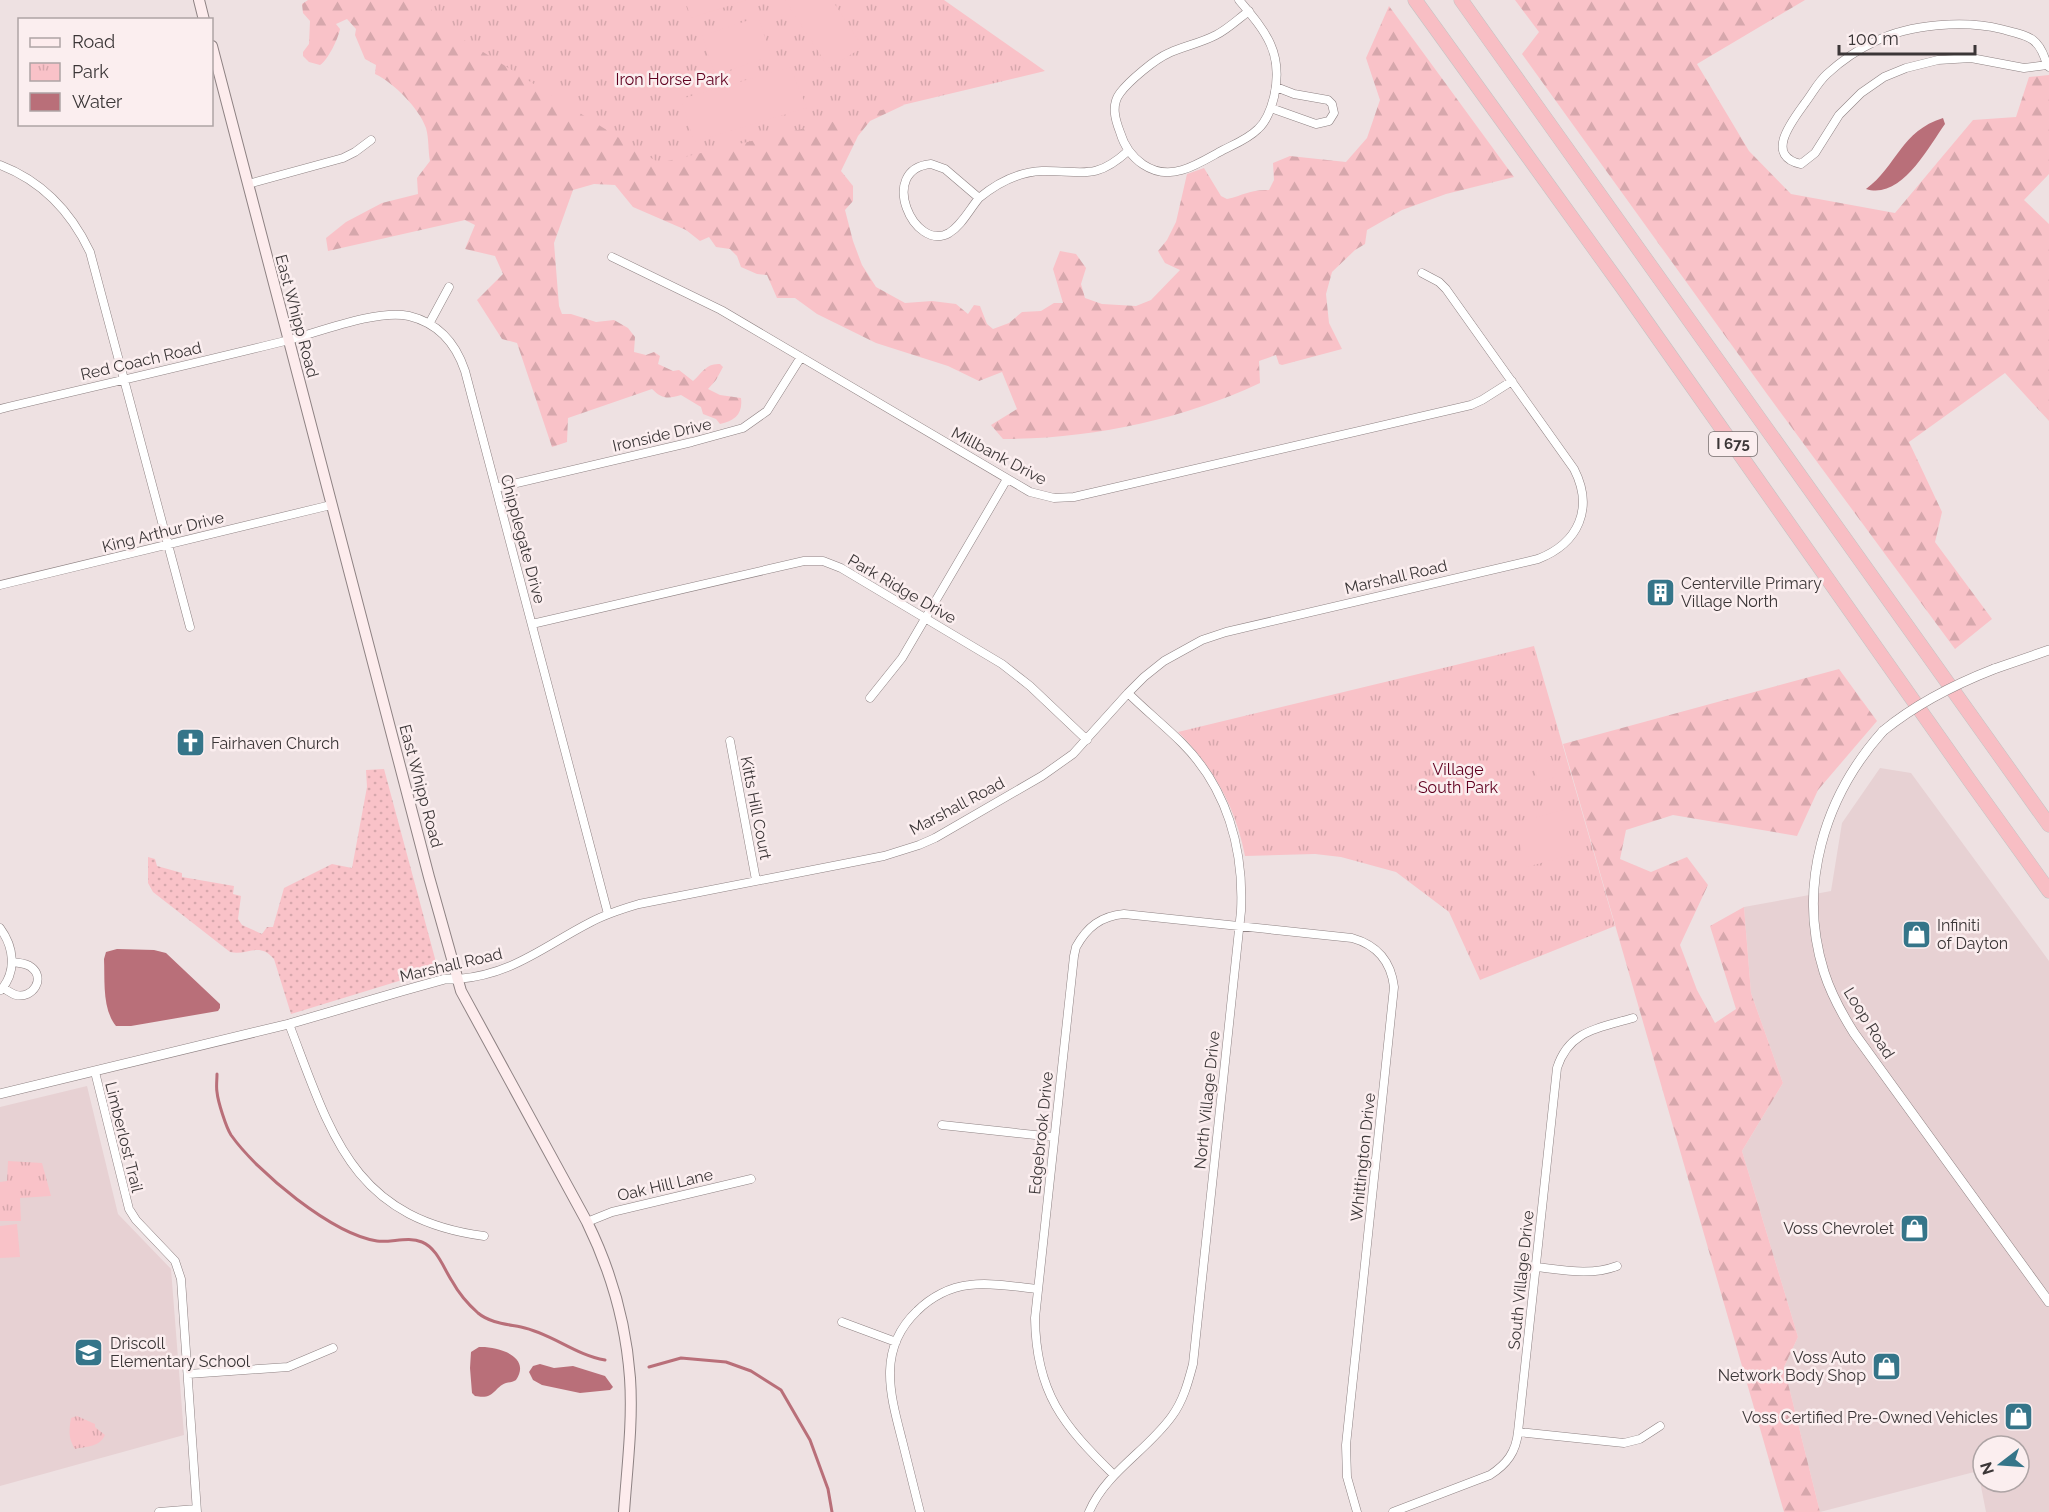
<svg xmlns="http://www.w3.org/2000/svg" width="2049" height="1512" font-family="Raleway,sans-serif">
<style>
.built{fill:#e7d1d3;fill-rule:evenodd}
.grass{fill:url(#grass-dots)}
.forest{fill:url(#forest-firs)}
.park{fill:url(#park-tufts)}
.garden{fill:#f9c2c8}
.water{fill:#b96f79}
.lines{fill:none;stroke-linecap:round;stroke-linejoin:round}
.stream{stroke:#b96f79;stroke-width:3}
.minor-casing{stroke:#8e8283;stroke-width:9}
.tertiary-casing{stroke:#8e8283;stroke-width:10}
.secondary-casing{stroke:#8e8283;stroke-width:12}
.motorway-casing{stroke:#c4c3c3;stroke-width:15}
.minor{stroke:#fff;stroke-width:8}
.tertiary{stroke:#fff;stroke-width:9}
.secondary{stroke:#fdeced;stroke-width:10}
.motorway{stroke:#f8bec4;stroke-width:14}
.tertiary-bridge-casing{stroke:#8e8283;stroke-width:10;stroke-linecap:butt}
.tertiary-bridge{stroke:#fff;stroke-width:9}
.labels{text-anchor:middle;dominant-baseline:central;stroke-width:5;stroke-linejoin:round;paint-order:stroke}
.shield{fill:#fbeeef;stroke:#756d6e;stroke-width:1.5}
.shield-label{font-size:15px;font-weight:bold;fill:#3b3637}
.park-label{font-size:16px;fill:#600020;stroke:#fbeeef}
.street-label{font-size:16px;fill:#3b3637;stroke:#fbeeef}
.poi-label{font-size:16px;fill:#3b3637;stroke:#fbeeef;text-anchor:start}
</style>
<defs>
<pattern id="grass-dots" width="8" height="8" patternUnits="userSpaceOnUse" patternTransform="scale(1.5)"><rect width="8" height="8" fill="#f9c2c8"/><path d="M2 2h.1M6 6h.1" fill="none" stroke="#d6a7ac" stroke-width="1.8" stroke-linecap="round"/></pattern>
<pattern id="forest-firs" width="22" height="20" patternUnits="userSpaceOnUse" patternTransform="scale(1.5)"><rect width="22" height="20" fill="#f9c2c8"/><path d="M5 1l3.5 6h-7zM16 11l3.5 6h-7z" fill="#d6a7ac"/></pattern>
<pattern id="park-tufts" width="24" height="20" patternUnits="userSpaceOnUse" patternTransform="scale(1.5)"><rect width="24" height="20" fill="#f9c2c8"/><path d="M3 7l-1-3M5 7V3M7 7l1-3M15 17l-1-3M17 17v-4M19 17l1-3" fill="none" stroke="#d6a7ac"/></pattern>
</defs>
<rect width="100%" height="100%" fill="#eee1e2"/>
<path class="built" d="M1880,768l31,5 138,188v551h-63l-8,-41 -158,41 -36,-145 14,-30 -56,-186 41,-68 -32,-90 -7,-86 87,-16 11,-68zM1983,1446h36v36h-36z
M87,1086l31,128 53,55 13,166 -184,51v-379z"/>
<path class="grass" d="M384,769l53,197 -25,11 -121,37 -17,-55c-15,-18 -26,-3 -44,-7l-77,-60 -5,-9v-26l7,2 2,7 25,7v4l52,9 -1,8 8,2 -3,23 4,6 20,9 5,-7h6l11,-39 48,-24 20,4 15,-81 -1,-17z"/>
<path class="forest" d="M308,0h164l432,105 -34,16 -12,15 -17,35 12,15v15l-8,9 8,31 9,24 14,22 29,16 27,-2 24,3 12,10 6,-9 6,1 7,18 6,5 16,-6 13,-11 19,-1 13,-8h9l-10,-34 7,-18 16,3 10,14 -5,16 4,14 17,6 34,2 15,-6 29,-30 -15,-7 -7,-12 9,-11 9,-18 11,-48 17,-6 17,28 6,3c17,-4 24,-10 42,-9l5,-10 -1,-17 17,-7 56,6 21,-24 13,-38 -14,-42 23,-52 125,171 -68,17 -44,16 -35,20 -2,14 -10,6 -23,22 -6,22 3,29 13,26 -60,16 -3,-1 -3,-9 -17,6 1,22c-79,37 -170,56 -257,56l-12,-14 26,-16 -15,-37 -23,9 -31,-15 -72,-23 -59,-29 -22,-16h-18l-10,-23 -10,-1 -16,-7 -4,-11 -7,-7 -14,-2 -7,-10 -9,4 -14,-11 -53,-23 -18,-22 -21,-1 -21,6 -19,53 5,63 3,8h9l25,8 18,-2 14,8 7,9 -1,15 12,3 8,-3 6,4 -2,8 15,7 6,-1 14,11c9,-8 13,-18 27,-17l3,3 -7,13 -8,9 12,6 21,3c2,16 -6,23 -21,26l-4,-5 -13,-5 -2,-7 -20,-12c-13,4 -19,4 -29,-6l-84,29 -1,24 -15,5 -35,-104 -15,-4 -25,-39 26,-26 -8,-18 -30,-7 10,-24 -10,-5 -137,31 -2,-13 20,-16 36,-19 36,-9 -1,-16 13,-17c-2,-10 -1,-23 -4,-33 -7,-20 -32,-45 -51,-54l1,-9 -11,-6 -10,-24 1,-6 -9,-10 -11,5 4,5c-2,10 -12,31 -20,36l-11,-3 -6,-6v-4l6,-8 1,-23 -7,-8 -1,-9z
M1515,0h290l-108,64 52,87 42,43 104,19 78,-93 43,-3 13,-40 20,-2v99l-25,26 25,24v197l-44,-48 -96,69 33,70 -7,30 57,77 -37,30 -188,-255 -245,-340 17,-22z
M1839,669l38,52 -59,69 -21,46 -124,-21 -47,15 -6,29 31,13 36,-15 21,28 -28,60 17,45 18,33 21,-14 -26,-83 34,-19 7,86 32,90 -41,68 56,186 -14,30 36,145h-36l-221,-768z"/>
<path class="park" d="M430,0h514l101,71 -386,92 -225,-142z
M1534,646l81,280 -135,54 -31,-68 -53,-40 -55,-15 -26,-3 -70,2c-9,-48 -32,-90 -67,-124z
M8,1161l34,2 9,33 -31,2 1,23h-21v-39l7,-1z
M77,1416l18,8v3l10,8c-6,13 -19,11 -30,14 -7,-11 -6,-19 -4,-31z"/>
<path class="garden" d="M685,0h62l-56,18z
M785,0h47l31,47 -34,21z
M758,17l13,39 -56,19 -13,-39z
M790,67l17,41 -113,34 -13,-43z
M1551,757l5,20 -18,5 -5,-20z
M1563,810l12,44 -49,13 -12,-44z
M17,1224l3,33 -20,1v-32z"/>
<path class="water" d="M1943,118l2,6c-17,24 -44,76 -79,65 31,-23 35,-58 77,-71z
M117,949l37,1 12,3 54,51v4l-2,3 -87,15h-15c-14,-17 -11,-46 -12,-67l2,-7z
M479,1347c18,-1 53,9 37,33 -3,2 -6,2 -10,3 -13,5 -11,17 -31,13l-3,-3 -2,-25 1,-16z
M540,1364l14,4 19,-2 32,10 8,11 -3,3 -30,3 -38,-8 -9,-5 -4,-8 4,-6z"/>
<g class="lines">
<path class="stream" d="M217,1074c0,6 -1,13 0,18 1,10 9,35 14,43 26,37 101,99 146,106 14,2 31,-5 45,1 15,6 22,27 30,39 6,11 17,24 26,32 12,10 28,11 43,14 30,6 54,28 84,33
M649,1367l32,-9 45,4 25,9 30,19 29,50 18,49 4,23"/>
<defs>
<path id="minor" d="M1239,0c27,32 45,53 35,97 -3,12 -7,24 -16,32 -10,10 -23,15 -35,21 -13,7 -27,16 -41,20 -29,9 -54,-11 -62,-38 -5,-13 -9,-27 0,-39 9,-12 35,-34 49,-40 15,-7 32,-10 47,-18 12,-6 22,-16 33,-24
M2047,65c-8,-29 -19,-29 -46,-36 -36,-9 -91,-5 -125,12 -17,8 -35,20 -49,33 -9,8 -15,20 -22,29 -13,18 -41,53 -4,61l14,-11 24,-38 22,-22 23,-16 22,-9 32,-8 33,-2 53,10 23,-3 2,2
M1271,108l45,16 13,-3 5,-8 -2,-9 -4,-4 -34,-6 -18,-7
M931,164l14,5 34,29c-10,12 -17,27 -30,35 -35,20 -72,-64 -18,-69z
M0,165c42,16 71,47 90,87l100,375
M248,184l95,-26 12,-6 16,-12
M979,198c18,-15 39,-26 63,-27 39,-1 52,11 86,-20
M612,257l109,53 309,182 24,6 20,-1 397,-92 11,-5 30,-19
M429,324l20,-37
M0,409c96,-23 193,-45 289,-69 33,-9 89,-31 120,-24 29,7 47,28 56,55l143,543
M496,488l196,-46 51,-14 24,-17 34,-54
M0,585l331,-80
M532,624l272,-63h19l18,7 161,96 28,22 57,54
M870,698l32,-40 105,-179
M730,741l26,139
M0,928c14,19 17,43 1,62
M458,979c56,-5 86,-33 133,-57 15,-8 31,-13 48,-18l245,-48 35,-11 16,-7 107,-62 31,-22 55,-61 16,-16 20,-16 38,-21 24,-8 312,-73c41,-16 56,-51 36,-90l-128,-180 -7,-7 -17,-9
M3,988c4,2 9,6 13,7 17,4 30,-17 15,-28 -5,-4 -13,-4 -19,-5
M289,1024c42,109 62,194 195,212
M95,1072l34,137 7,11 39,41 6,18 16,233
M942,1125l112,12
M587,1222l25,-10 139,-33
M1536,1267c27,3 55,9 81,-1
M842,1322l54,20
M188,1374l100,-7 45,-19
M1518,1432l106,11 16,-4 20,-13
M1114,1475c-51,-50 -78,-82 -79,-157l39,-362 2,-9c11,-20 25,-31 48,-33l228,24c25,7 39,23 42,49l-48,458 1,32 10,35
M159,1512l37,-3
M920,1512c-6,-24 -12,-48 -18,-72 -12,-46 -25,-91 15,-129 14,-14 33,-24 52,-26 23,-3 47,2 69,4
M1089,1512c17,-40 58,-61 83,-96 11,-15 16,-33 21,-52l48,-453c3,-62 -14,-123 -59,-168 -17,-17 -37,-33 -54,-50
M1393,1512l97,-37c17,-11 26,-23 28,-43l39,-364c12,-38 42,-40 76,-50"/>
<path id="tertiary" d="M1994,669l55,-19
M1883,731c-59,66 -86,155 -59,241 7,22 18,42 30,61l195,269
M0,1094l289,-70 113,-33 43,-12h13"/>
<path id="secondary" d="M199,0l5,20
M212,46l217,831 32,114 126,231c24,49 39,101 43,156 3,44 -3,90 -6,134"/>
<path id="motorway" d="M1415,0l207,287 348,494 79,110
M1461,0l588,825"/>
</defs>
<use href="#minor" class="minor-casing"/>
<use href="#tertiary" class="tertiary-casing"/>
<use href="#secondary" class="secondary-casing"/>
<use href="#motorway" class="motorway-casing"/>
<use href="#minor" class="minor"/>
<use href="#tertiary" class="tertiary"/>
<use href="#secondary" class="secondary"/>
<use href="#motorway" class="motorway"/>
<defs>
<path id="tertiary-bridge" d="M1883,731c33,-27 70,-46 111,-62"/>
</defs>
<use href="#tertiary-bridge" class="tertiary-bridge-casing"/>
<use href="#tertiary-bridge" class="tertiary-bridge"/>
</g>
<defs>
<symbol id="building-square" viewBox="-11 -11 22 22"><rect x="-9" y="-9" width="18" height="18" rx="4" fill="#357589" stroke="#fbeeef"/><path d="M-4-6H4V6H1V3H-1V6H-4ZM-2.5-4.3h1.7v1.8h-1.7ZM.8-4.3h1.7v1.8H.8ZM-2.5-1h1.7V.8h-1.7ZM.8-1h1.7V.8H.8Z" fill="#fff"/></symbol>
<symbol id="church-square" viewBox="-11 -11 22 22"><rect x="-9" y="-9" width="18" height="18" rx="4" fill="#357589" stroke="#fbeeef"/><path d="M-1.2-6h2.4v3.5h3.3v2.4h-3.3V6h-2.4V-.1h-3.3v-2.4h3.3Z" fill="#fff"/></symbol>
<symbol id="shop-square" viewBox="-11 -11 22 22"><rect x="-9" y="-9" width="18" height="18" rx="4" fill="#357589" stroke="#fbeeef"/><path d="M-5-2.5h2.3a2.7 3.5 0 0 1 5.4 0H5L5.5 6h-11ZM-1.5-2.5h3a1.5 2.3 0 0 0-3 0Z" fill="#fff"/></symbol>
<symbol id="school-square" viewBox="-11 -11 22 22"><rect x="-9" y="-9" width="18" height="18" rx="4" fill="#357589" stroke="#fbeeef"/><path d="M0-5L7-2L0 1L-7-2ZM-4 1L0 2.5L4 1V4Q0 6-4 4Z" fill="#fff"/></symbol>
</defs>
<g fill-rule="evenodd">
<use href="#building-square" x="1644" y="576" width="33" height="33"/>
<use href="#church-square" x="174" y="726" width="33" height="33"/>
<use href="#shop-square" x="1900" y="918" width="33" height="33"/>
<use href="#shop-square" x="1898" y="1212" width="33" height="33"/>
<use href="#school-square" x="72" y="1336" width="33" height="33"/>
<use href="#shop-square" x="1870" y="1350" width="33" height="33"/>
<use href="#shop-square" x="2002" y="1400" width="33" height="33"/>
</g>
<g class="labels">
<rect class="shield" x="1709" y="432" width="48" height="24" rx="4.5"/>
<g class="shield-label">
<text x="1733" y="444">I 675</text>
</g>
<g class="park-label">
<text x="672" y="79">Iron Horse Park</text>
<text x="1458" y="769">Village<tspan x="1458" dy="18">South Park</tspan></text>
</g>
<g class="street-label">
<text transform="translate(297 316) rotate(75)">East Whipp Road</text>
<text transform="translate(141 361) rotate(-13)">Red Coach Road</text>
<text transform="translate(662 435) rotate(-13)">Ironside Drive</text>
<text transform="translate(999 456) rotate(28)">Millbank Drive</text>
<text transform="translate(163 532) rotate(-14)">King Arthur Drive</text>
<text transform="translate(523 539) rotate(75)">Chipplegate Drive</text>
<text transform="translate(1396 577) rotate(-13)">Marshall Road</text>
<text transform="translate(902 589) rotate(30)">Park Ridge Drive</text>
<text transform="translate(421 786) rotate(75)">East Whipp Road</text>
<text transform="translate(957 806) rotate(-28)">Marshall Road</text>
<text transform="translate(756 808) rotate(79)">Kitts Hill Court</text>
<text transform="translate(451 965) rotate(-13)">Marshall Road</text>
<text transform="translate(1869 1023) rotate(58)">Loop Road</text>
<text transform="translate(1207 1100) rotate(-84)">North Village Drive</text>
<text transform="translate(1041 1133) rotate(-84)">Edgebrook Drive</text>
<text transform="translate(124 1137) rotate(76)">Limberlost Trail</text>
<text transform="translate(1363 1157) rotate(-84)">Whittington Drive</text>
<text transform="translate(665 1185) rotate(-13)">Oak Hill Lane</text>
<text transform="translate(1521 1280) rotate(-84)">South Village Drive</text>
</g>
<g class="poi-label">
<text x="1681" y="583">Centerville Primary<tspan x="1681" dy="18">Village North</tspan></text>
<text x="211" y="743">Fairhaven Church</text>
<text x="1937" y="925">Infiniti<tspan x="1937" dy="18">of Dayton</tspan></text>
<text x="1894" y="1228" text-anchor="end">Voss Chevrolet</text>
<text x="110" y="1343">Driscoll<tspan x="110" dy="18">Elementary School</tspan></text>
<text x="1866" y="1357" text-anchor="end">Voss Auto<tspan x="1866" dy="18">Network Body Shop</tspan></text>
<text x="1998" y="1417" text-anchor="end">Voss Certified Pre-Owned Vehicles</text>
</g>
</g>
<rect x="18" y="18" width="195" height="108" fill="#fbeeef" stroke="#aea4a5" stroke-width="1.5"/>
<rect x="30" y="38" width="30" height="9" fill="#fdeced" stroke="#aea4a5" stroke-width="1.5"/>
<text x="72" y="48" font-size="18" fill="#3b3637">Road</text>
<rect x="30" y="63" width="30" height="18" fill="url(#park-tufts)" stroke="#aea4a5" stroke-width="1.5"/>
<text x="72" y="78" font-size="18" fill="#3b3637">Park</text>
<rect x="30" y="93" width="30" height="18" fill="#b96f79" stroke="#aea4a5" stroke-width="1.5"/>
<text x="72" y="108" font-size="18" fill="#3b3637">Water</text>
<g transform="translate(2001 1464) rotate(253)"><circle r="28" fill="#fbeeef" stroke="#aea4a5" stroke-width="1.5"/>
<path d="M0-4.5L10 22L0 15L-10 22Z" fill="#357589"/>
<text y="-9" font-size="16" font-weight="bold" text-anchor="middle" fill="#3b3637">N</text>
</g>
<path d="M1839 45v9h136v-9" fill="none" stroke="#3b3637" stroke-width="3"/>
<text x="1848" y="45" font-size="18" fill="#3b3637" stroke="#fbeeef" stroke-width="4.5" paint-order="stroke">100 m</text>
</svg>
